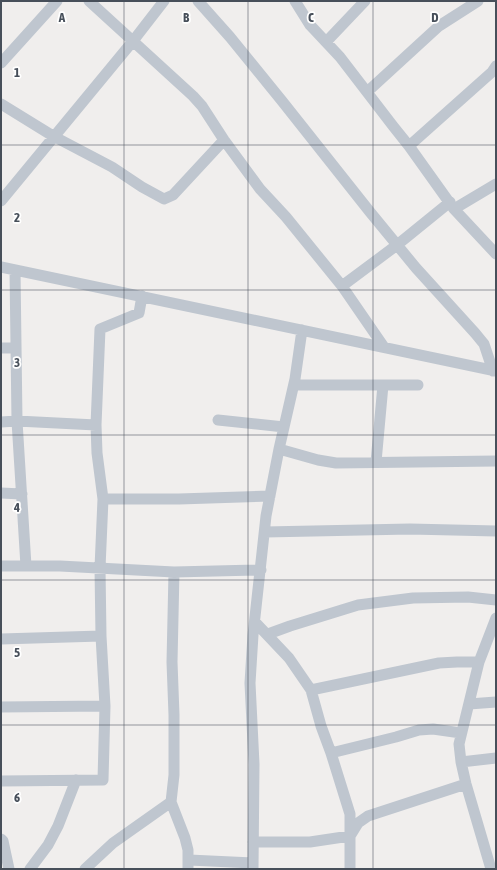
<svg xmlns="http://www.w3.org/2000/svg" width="497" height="870" font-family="'Asap Condensed',sans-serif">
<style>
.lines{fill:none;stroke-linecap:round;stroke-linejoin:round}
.minor{stroke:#bfc6cf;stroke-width:11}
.grid{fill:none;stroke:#474f5a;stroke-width:1;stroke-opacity:0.55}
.grid-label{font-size:13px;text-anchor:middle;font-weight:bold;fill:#474f5a;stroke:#fff;stroke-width:3.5;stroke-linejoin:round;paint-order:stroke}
</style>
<rect width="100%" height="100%" fill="#f0eeed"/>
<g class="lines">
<path class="minor" d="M89,1l104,95 9,10 22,34 36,49 26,28 56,69 42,61
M198,1l32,36 52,64 88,111 46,56 59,65 9,11 9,27
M295,1l15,24 30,32 53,69 16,20 45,63 42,45
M327,41l38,-40
M1,63l56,-62
M367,92l72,-66 39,-25
M1,104l52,32 59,31 30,20 22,12 9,-4 51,-55
M409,146l83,-74 4,-6
M1,201l132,-160 31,-40
M454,209l42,-25
M1,267l495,104
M15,270l2,151 9,145
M342,286l55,-41 53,-43
M1,348h15
M294,385h124
M218,420l66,7
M1,422l16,-1 79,4
M279,449l39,11 18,3 160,-2
M376,462l7,-77
M1,493l21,1
M103,499h76l91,-3
M265,532l145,-3 86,2
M1,566h59l114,6 87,-2
M174,572l-2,90 2,53v60l-3,27 14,36 3,12v19
M255,622l34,36 22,32 10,36 10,27 19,61v55
M268,634l22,-8 68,-21 55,-7 55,-1 28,3
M1,639l100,-3
M311,690l128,-27 18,-1h22
M469,704l27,-2
M1,707l104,-1
M331,753l65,-16 23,-7 14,-1 28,4
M461,762l35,-4
M1,781l102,-1 2,-74 -4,-70 -1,-68 3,-69 -6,-46 -1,-28 4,-96 39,-16 3,-17
M1,839l2,2 6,28
M253,842h57l40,-6 8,-13 10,-7 98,-32
M189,860l64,3
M30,869l18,-24 10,-19 18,-46
M85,869l28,-26 58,-41
M253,869l1,-105 -4,-81 3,-48 13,-119 13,-67 16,-70 7,-49
M491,869l-25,-85 -5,-22 -2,-18 20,-82 17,-44"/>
</g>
<path class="grid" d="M124,1v868M248,1v868M373,1v868M1,145h495M1,290h495M1,435h495M1,580h495M1,725h495"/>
<g class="grid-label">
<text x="62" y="22">A</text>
<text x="186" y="22">B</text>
<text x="311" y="22">C</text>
<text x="435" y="22">D</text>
<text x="17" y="77">1</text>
<text x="17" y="222">2</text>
<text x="17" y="367">3</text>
<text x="17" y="512">4</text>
<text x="17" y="657">5</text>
<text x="17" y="802">6</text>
</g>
<rect width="497" height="870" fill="none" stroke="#474f5a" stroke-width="4"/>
</svg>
